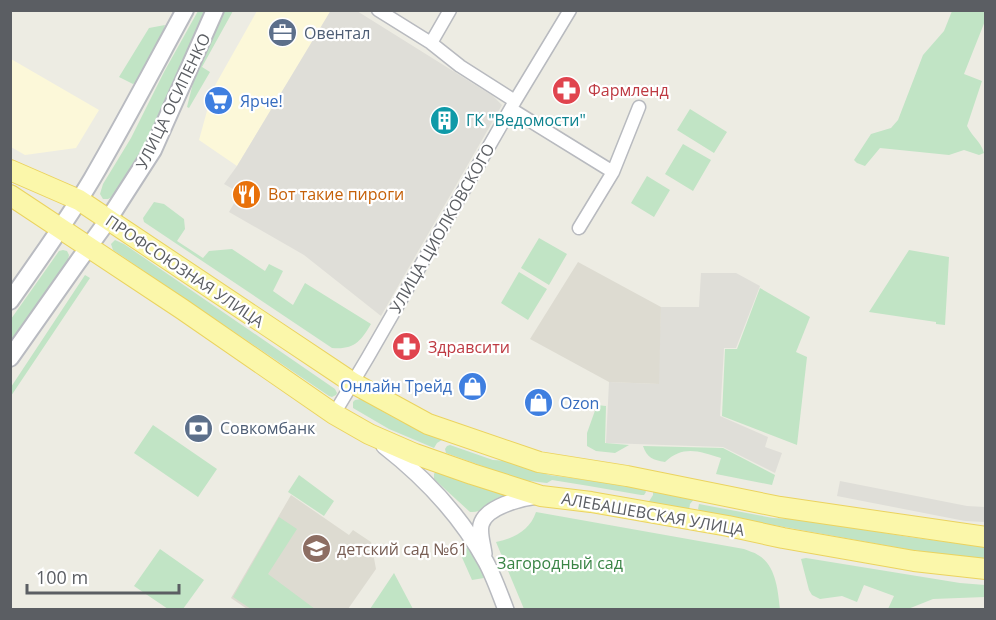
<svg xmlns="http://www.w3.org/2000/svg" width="996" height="620" font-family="'Open Sans',sans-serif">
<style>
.commercial{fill:#fcf8d9}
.industrial{fill:#dfded8}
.education{fill:#dddbd1}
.green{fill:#c1e4c5}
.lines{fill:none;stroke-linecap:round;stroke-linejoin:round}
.minor-casing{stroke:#b8babf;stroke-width:15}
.tertiary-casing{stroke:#b8babf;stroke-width:18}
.secondary-casing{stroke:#b9bbc1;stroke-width:20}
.primary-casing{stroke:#ebd35f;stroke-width:22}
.minor{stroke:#fff;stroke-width:12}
.tertiary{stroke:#fff;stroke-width:15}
.secondary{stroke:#fff;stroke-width:16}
.primary{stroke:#fbf7aa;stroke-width:20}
.labels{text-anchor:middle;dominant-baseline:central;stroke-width:4.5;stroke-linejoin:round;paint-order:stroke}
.service-label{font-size:16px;fill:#4e5e75;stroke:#fff;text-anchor:start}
.health-label{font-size:16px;fill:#be3a42;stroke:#fff;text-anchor:start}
.street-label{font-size:16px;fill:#5b5e63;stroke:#fff}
.shop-label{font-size:16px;fill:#366cbe;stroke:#fff;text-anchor:start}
.culture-label{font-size:16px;fill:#0d838f;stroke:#fff;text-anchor:start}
.food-label{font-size:16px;fill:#c56008;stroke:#fff;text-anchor:start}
.education-label{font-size:16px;fill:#785e54;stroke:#fff;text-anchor:start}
.park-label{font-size:16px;fill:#398445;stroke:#fff}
</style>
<rect width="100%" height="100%" fill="#edece3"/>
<path class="commercial" d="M257,11h74l-94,155 -38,-26 14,-51z
M11,59l88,51 -23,38 -51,7 -14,-8z"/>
<path class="industrial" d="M331,10l26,1 136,85 9,9 -121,211 -77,-61 -75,-43 11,-19 -16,-9 13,-18z
M701,273h35l24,13 -24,62h-12l-4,68 48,21 -3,10 17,6 -7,20 -52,-26 -117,-4 3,-61 49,2 3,-77h38z
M840,481l127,25 18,1v15l-20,-1 -128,-25z"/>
<path class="education" d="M578,262l83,45 -2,77 -50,-2 -79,-43z
M291,495l58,40 4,-5 18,12 5,27 -28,40h-101l-16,-11z"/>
<path class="green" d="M198,11h10l-39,87 -25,48 -32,51 -4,2h-5l-3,-5 3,-10 28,-46 33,-66z
M224,11h9l-31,56 8,5 -21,36 -2,-1 7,-28z
M952,11h33v10l-21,53 18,7 -15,45c6,12 13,14 17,27l-5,2 -15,-5 -15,5 -69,-7 -15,18 -8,-3 -3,-3 17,-26 20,-6 7,-8 25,-65 21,-24z
M165,25l-6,22 -20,34 -6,3 -14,-7 30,-49z
M690,109l37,23 -13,21 -37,-23z
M683,144l28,16 -18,31 -28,-17z
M647,176l23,14 -16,27 -23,-14z
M154,202l10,2 20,15 1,10 -8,12 26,17 6,-7 23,-2 33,22 4,-7 14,7 -10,20 20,14 12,-22 66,41c-10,17 -17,26 -39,24l-188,-126 -1,-4z
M539,238l28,16 -18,31 -28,-17z
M115,240l9,4 211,145 2,4 -1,2 -4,2 -3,-1 -216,-146 -2,-6z
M63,250l4,1 2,4 -1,5 -57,84v-25l41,-58 7,-10z
M909,250l40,7 -4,68 -9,-1v-2l-67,-10z
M519,272l28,17 -19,31 -27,-17z
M85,275l5,3 -79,118v-9z
M760,288l50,29 -14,35 11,5 -10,88 -75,-29 3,-67h12z
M361,399l37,21 47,18 -8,5 -3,5 -45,-19 -36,-21v-6l2,-2z
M597,405l9,1 -1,37 24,2 -14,8 -19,-2 -9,-5v-13z
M153,425l64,44 -19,28 -64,-44z
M450,445l43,15 16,1 40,14 91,12 4,1 2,4 -2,3h-3l-52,-9 -37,-6 -5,3 -26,-3 -75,-27 -1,-4 2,-3z
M643,446l80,2 52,27 -3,10 -56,-11 5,-16c-22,-7 -38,-13 -56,4 -12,-2 -18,-4 -22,-16z
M436,470l70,24c-4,3 -9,5 -13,8 -9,5 -13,11 -23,10l-36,-33v-5z
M299,475l35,26 -10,15 -36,-24z
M653,490l42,8 -5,6 -1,6 -41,-7 5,-8z
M699,504l74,14 34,2 102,17 76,10v12l-74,-9 -210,-38 -3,-3z
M536,512l208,37c4,2 10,3 14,6 18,10 20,36 22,54h-256l-28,-67c19,-4 34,-12 40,-30z
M279,517l18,12 -29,45 47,35h-64l-18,-12z
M471,545l13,33 -12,2 -12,-27z
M160,549l44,31 -21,29h-15l-34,-23z
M806,558l154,25 25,2v12l-52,2 -25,10h-20l6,-13 -30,-11 -7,17 -15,-6 -22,3 -8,-4 -3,-5 -8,-31z
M394,573l19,36h-43z"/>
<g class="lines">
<defs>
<path id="minor" d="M378,10l53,33 29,23 55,35
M431,43l19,-33
M511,109l102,63
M579,228l34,-56 26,-65
M334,414l34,-57 147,-256 55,-91"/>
<path id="tertiary" d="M384,446c41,32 77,70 102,116 8,15 14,32 20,48
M484,554c-1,-9 -5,-20 -3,-29 4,-18 40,-27 56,-29"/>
<path id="secondary" d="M10,301c28,-40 57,-80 82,-122 32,-55 62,-112 93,-169
M10,358l67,-95 31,-43 45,-70 62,-140"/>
<path id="primary" d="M10,170l69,30 274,183 75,41 111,38 88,14 153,31 206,30
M10,195l172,114 152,105 35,20 46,20 57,20 69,22 50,6 137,24 55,12 131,23 72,8"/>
</defs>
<use href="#minor" class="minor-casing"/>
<use href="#tertiary" class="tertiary-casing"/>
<use href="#secondary" class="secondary-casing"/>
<use href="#primary" class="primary-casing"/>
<use href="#minor" class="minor"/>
<use href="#tertiary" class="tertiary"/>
<use href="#secondary" class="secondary"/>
<use href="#primary" class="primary"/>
</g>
<defs>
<symbol id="office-disc" viewBox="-11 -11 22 22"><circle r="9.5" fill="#5c6f8a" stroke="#fff"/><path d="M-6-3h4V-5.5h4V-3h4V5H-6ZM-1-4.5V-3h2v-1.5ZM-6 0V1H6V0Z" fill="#fff"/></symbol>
<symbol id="pharmacy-disc" viewBox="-11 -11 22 22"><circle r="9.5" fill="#e0444e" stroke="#fff"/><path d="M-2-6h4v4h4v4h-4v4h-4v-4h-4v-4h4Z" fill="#fff"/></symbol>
<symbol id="supermarket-disc" viewBox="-11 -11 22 22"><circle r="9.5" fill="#3f7fe0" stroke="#fff"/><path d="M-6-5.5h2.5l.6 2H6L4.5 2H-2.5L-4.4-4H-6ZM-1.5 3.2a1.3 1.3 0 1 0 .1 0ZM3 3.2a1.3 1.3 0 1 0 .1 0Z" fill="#fff"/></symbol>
<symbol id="building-disc" viewBox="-11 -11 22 22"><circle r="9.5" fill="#0f9aa8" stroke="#fff"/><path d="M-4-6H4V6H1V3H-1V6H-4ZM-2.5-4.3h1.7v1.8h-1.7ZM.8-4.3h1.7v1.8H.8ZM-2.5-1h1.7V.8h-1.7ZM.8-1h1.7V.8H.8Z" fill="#fff"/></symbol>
<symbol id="restaurant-disc" viewBox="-11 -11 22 22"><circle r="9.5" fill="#e8710a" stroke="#fff"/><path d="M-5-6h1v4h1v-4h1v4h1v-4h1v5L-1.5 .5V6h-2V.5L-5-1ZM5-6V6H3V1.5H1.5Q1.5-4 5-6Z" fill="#fff"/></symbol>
<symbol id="shop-disc" viewBox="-11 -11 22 22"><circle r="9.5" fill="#3f7fe0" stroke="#fff"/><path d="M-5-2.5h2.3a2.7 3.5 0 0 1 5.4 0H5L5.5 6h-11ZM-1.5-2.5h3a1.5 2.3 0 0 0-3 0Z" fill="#fff"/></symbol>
<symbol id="bank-disc" viewBox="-11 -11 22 22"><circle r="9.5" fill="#5c6f8a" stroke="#fff"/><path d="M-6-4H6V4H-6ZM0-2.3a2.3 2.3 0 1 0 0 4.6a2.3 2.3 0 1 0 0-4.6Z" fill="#fff"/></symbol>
<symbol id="school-disc" viewBox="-11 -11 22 22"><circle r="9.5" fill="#8d6e63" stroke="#fff"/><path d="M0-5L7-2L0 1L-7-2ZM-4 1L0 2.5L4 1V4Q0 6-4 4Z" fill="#fff"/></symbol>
</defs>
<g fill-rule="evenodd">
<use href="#office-disc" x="266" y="16" width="33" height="33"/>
<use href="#pharmacy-disc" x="550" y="74" width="33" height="33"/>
<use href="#supermarket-disc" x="202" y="84" width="33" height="33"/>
<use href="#building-disc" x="428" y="104" width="33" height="33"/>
<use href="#restaurant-disc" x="230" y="178" width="33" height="33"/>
<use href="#pharmacy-disc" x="390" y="330" width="33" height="33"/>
<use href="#shop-disc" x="456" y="370" width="33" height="33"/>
<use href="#shop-disc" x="522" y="386" width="33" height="33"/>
<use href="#bank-disc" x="182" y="412" width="33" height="33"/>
<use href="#school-disc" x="300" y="532" width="33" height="33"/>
</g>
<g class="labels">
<g class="service-label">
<text x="304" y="33">Овентал</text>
<text x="220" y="428">Совкомбанк</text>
</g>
<g class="health-label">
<text x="588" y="90">Фармленд</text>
<text x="428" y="347">Здравсити</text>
</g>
<g class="street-label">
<text transform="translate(173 101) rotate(-64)">УЛИЦА ОСИПЕНКО</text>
<text transform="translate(442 228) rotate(-60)">УЛИЦА ЦИОЛКОВСКОГО</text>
<text transform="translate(185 271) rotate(34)">ПРОФСОЮЗНАЯ УЛИЦА</text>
<text transform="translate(653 514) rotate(10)">АЛЕБАШЕВСКАЯ УЛИЦА</text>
</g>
<g class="shop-label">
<text x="240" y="101">Ярче!</text>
<text x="452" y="386" text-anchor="end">Онлайн Трейд</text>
<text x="560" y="403">Ozon</text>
</g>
<g class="culture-label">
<text x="466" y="120">ГК "Ведомости"</text>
</g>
<g class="food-label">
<text x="268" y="194">Вот такие пироги</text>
</g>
<g class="education-label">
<text x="337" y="549">детский сад №61</text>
</g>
<g class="park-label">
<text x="560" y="563">Загородный сад</text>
</g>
</g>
<rect width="996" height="620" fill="none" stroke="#5b5e63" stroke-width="24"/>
<path d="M27 584v9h152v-9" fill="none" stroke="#5b5e63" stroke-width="3"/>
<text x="36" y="584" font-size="18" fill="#5b5e63" stroke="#ffffff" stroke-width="4.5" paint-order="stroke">100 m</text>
</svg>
